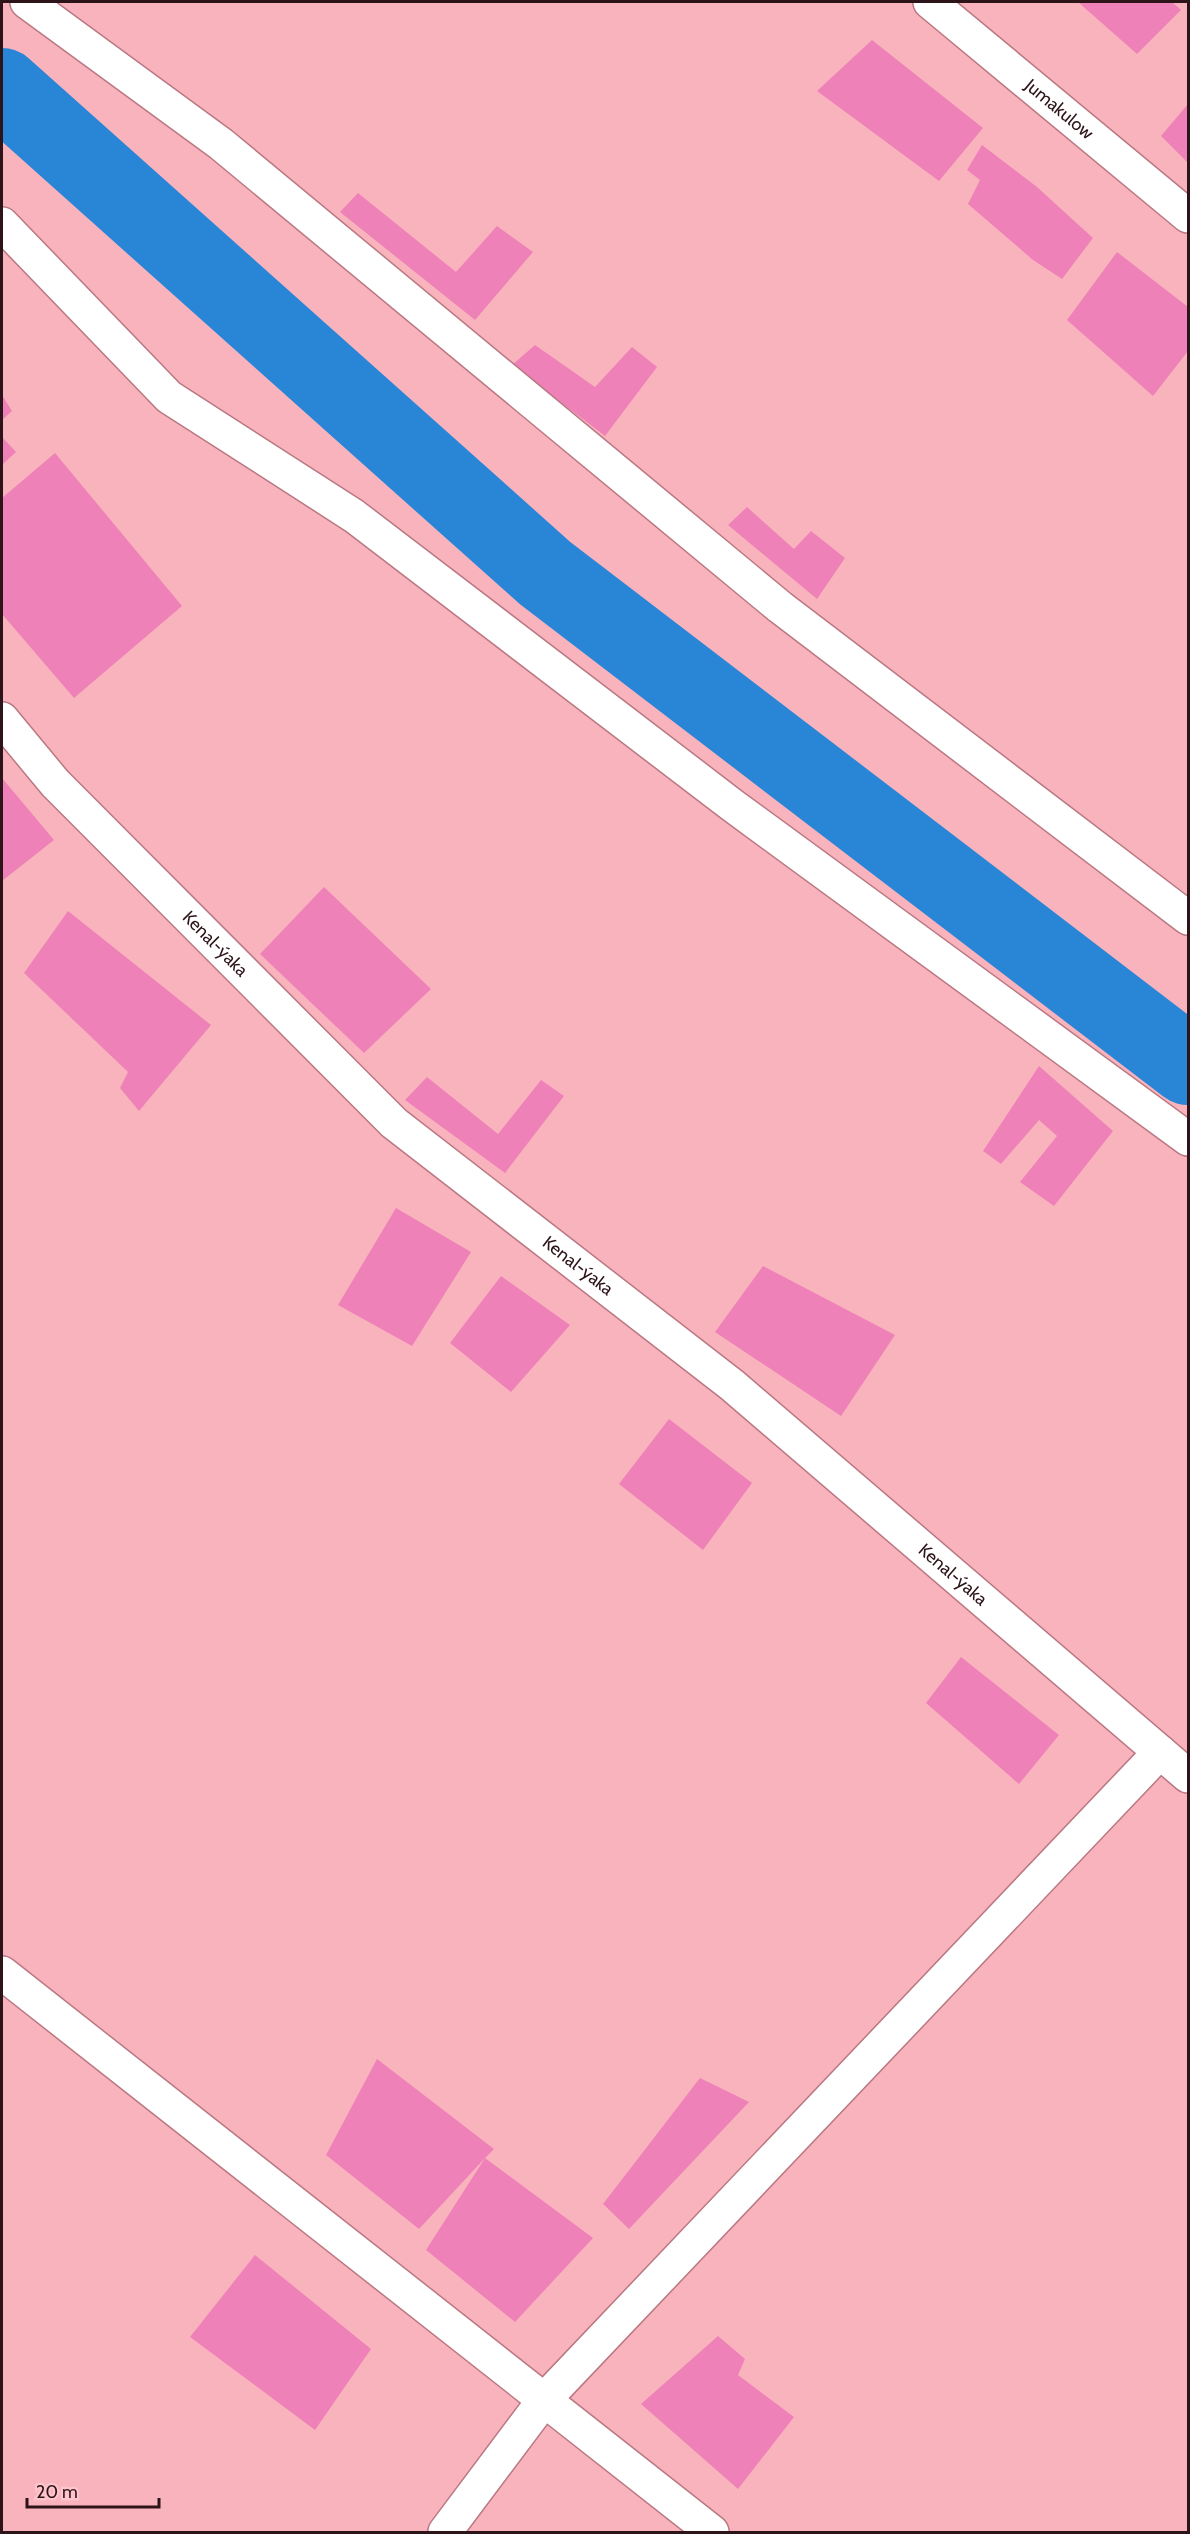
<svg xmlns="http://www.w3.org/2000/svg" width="1190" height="2534" font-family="Cabin,sans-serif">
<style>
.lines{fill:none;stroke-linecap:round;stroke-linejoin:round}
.river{stroke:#2985d5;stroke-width:80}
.building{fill:#ef81b9}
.street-casing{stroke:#b97882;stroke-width:36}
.street{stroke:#fff;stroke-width:33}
.labels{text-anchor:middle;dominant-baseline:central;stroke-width:5;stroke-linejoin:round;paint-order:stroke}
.street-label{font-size:18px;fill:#2c1418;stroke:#fec5cc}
</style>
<rect width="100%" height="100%" fill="#f9b3bd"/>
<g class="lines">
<path class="river" d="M2,88l543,485 643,492"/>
</g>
<path class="building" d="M1078,2h94l9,8 -44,44z
M872,40l111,88 -44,53 -122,-90z
M1188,104v59l-27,-27z
M982,145l55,42 56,51 -31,41 -29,-19 -65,-56 12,-24 -13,-10z
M358,193l98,79 41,-46 36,26 -58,68 -135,-108z
M1117,252l71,55v44l-35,45 -86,-76z
M535,345l60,42 37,-40 25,20 -52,69 -93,-71z
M2,395l10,16 -10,9z
M2,437l14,15 -14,13z
M55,453l127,153 -108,92 -72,-84v-116z
M747,507l47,42 17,-18 34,27 -28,41 -89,-74z
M2,778l52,62 -52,41z
M324,887l107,102 -67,64 -104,-99z
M68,911l143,114 -72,86 -19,-23 8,-16 -104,-99z
M1039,1066l74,65 -59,75 -34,-24 37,-46 -18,-16 -38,44 -18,-13z
M427,1077l71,57 43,-54 23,16 -59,77 -100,-73z
M396,1208l75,44 -59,94 -74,-41z
M763,1266l132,69 -54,81 -126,-84z
M501,1276l69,49 -59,67 -61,-49z
M669,1419l83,64 -49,67 -84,-66z
M961,1657l98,78 -40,49 -93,-81z
M377,2059l117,90 -9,9 108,80 -78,84 -89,-72 59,-92 -66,71 -93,-74z
M700,2078l49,24 -120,127 -26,-25z
M255,2255l116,94 -56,81 -125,-93z
M718,2336l27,23 -7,16 56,42 -56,72 -97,-85z"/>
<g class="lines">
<defs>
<g id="street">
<path d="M27,2l194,142 559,463 408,311"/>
<path id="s1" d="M930,2l258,214"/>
<path d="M2,224l167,173 185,119 378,289 456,334"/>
<path id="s2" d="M2,719l53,64 339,340 338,262 456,391"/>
<path d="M2,1973l710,559"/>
<path d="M445,2532l99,-132 616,-648"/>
</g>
</defs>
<use href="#street" class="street-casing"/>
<use href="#street" class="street"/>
</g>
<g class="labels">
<g class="street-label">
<text stroke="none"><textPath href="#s1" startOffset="168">Jumakulow</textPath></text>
<text stroke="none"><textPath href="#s2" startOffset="310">Kenal-ýaka</textPath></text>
<text stroke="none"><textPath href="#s2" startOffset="796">Kenal-ýaka</textPath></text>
<text stroke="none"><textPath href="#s2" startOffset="1282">Kenal-ýaka</textPath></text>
</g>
</g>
<rect width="1190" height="2534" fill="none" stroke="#2c1418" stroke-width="6"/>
<path d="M27 2498v9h132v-9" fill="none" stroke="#2c1418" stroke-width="3"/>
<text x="36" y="2498" font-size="18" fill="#2c1418" stroke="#fec5cc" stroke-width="4.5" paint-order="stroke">20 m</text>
</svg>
